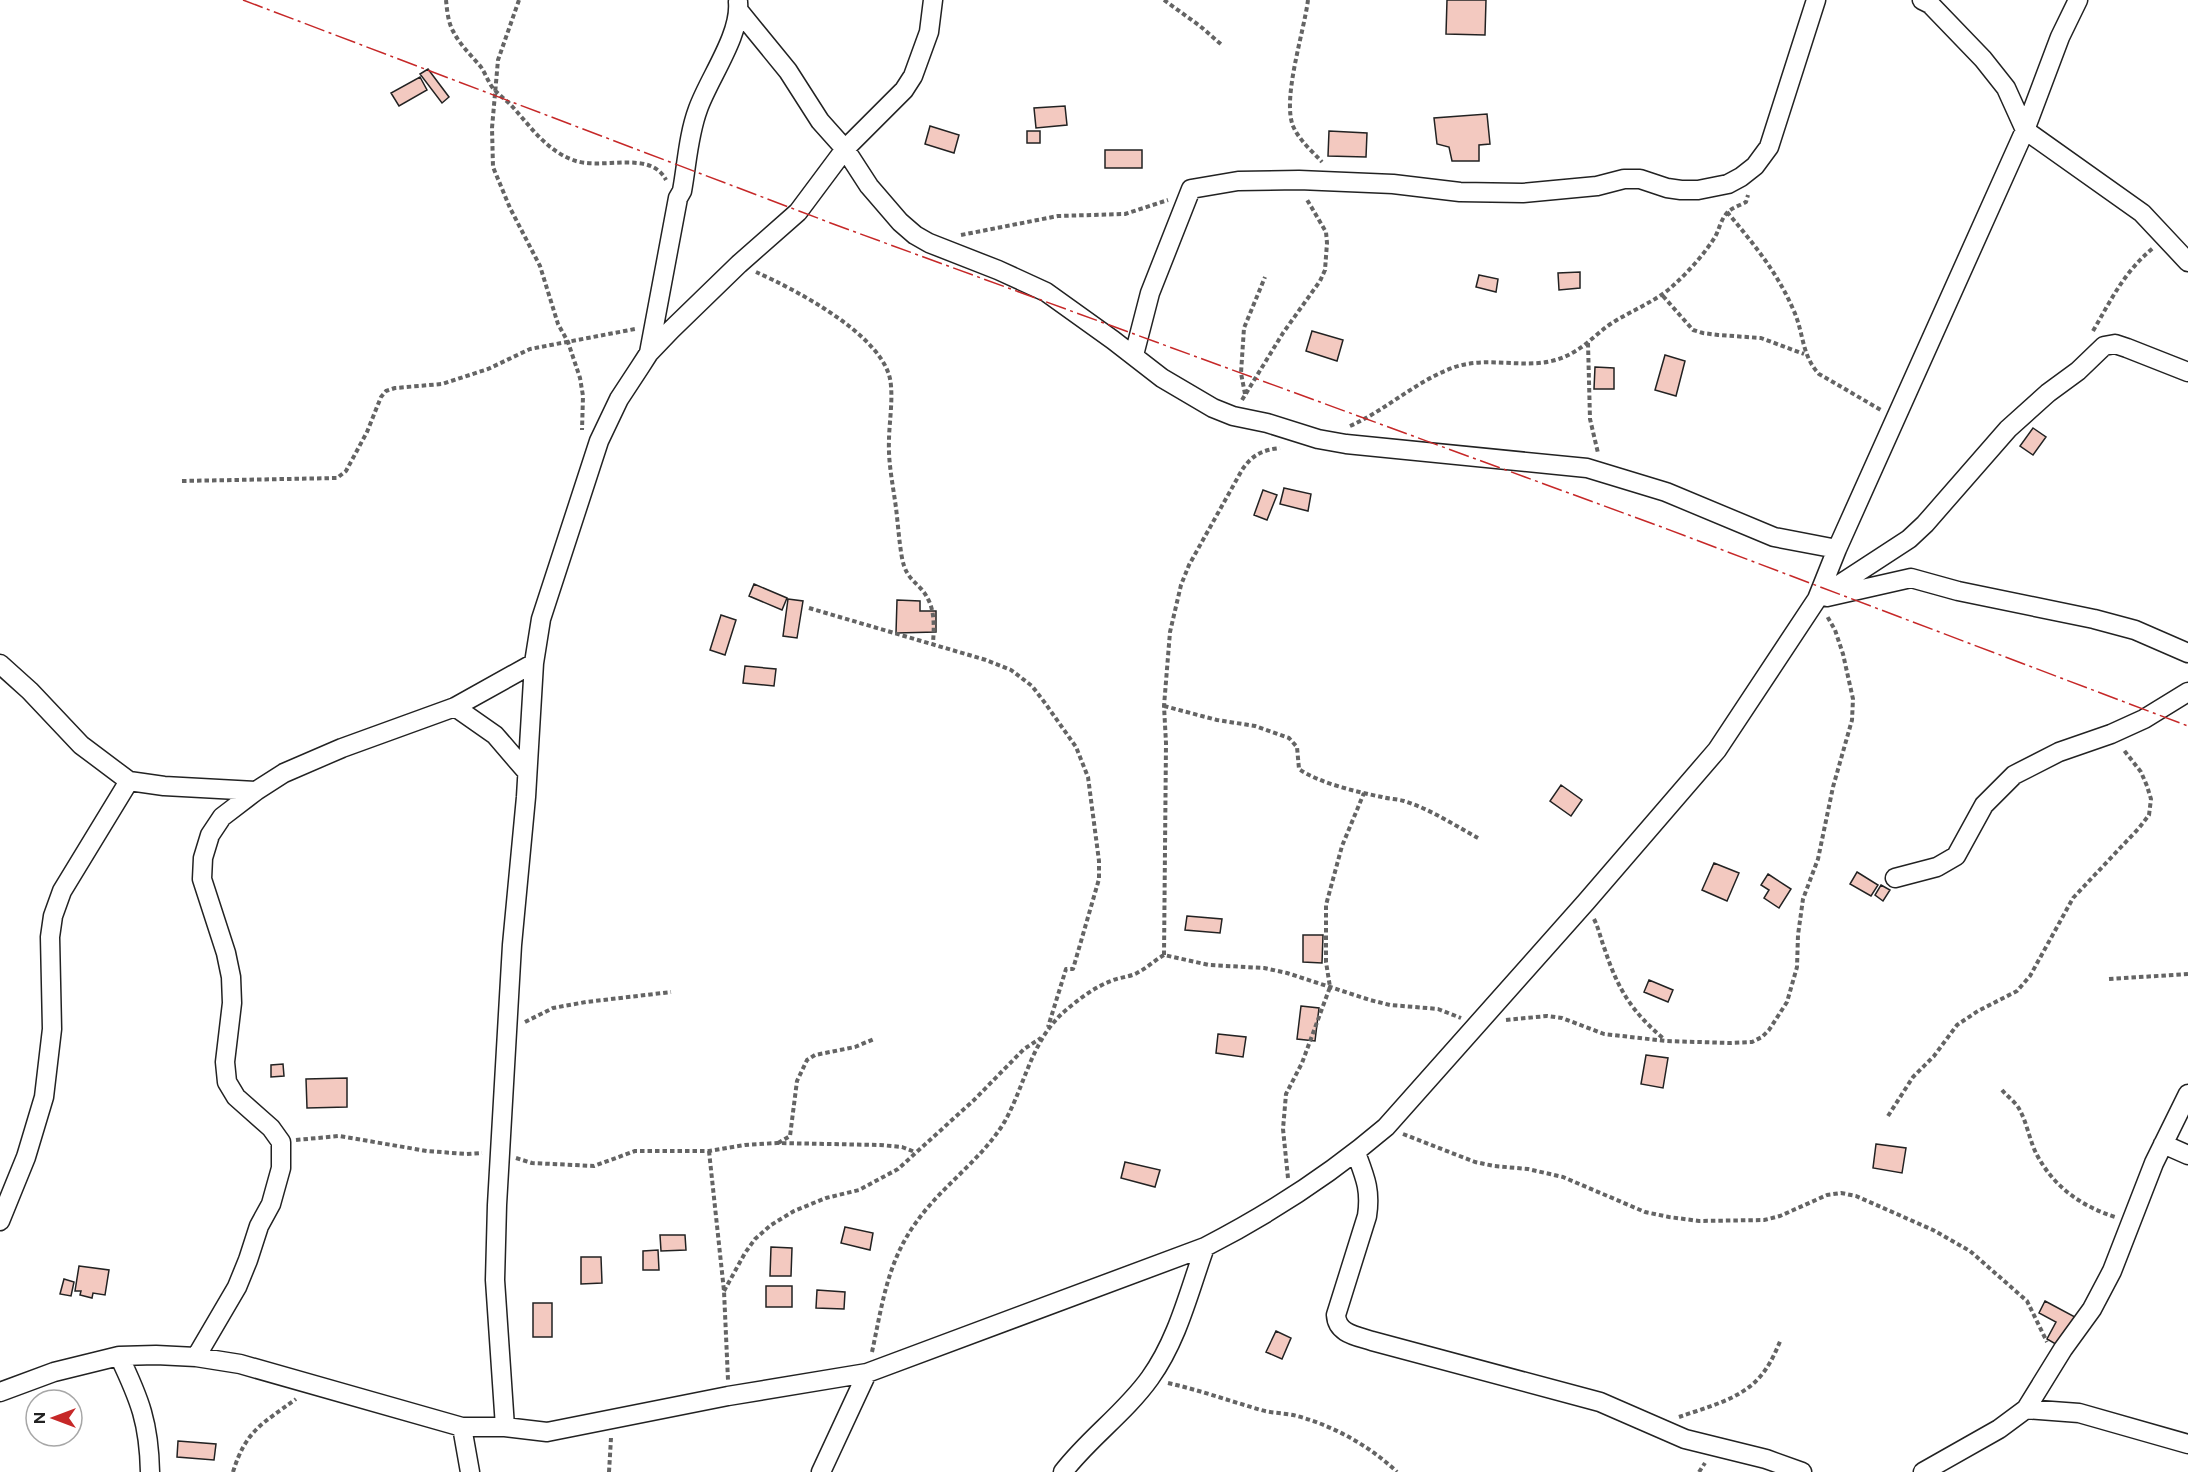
<svg xmlns="http://www.w3.org/2000/svg" width="2188" height="1472" font-family="Figtree,sans-serif">
<style>
.building{fill:#f3c9c0;stroke:#222;stroke-width:1.5}
.lines{fill:none;stroke-linecap:round;stroke-linejoin:round}
.minor-casing{stroke:#222;stroke-width:21}
.path{stroke:#646464;stroke-width:4;stroke-dasharray:4.5 3;stroke-linecap:butt}
.minor{stroke:#fff;stroke-width:18}
.power{stroke:#c62828;stroke-width:1.5;stroke-dasharray:21 4.5 3 4.5;stroke-linecap:butt}
</style>
<rect width="100%" height="100%" fill="#fff"/>
<path class="building" d="M1447,0h39l-1,35 -39,-1z
M428,69l21,28 -7,6 -22,-29z
M420,77l7,13 -28,16 -8,-13z
M1065,106l2,19 -31,3 -2,-20z
M1487,114l3,30 -11,1v16h-27l-3,-14 -12,-3 -3,-26z
M930,126l29,9 -5,18 -29,-9z
M1027,131h13v12h-13z
M1329,131l38,2 -1,24 -38,-1z
M1105,150h37v18h-37z
M1580,272v16l-21,2 -1,-17z
M1479,275l19,4 -2,13 -20,-5z
M1312,331l31,9 -6,21 -31,-10z
M1665,355l20,6 -9,35 -21,-6z
M1595,367l19,1v21h-20z
M2033,428l13,9 -13,18 -13,-9z
M1284,488l27,6 -3,17 -28,-7z
M1263,490l14,5 -10,25 -13,-5z
M754,584l33,14 -5,12 -33,-14z
M788,599l15,2 -6,37 -14,-2z
M897,600l23,1v10h16v21l-40,1z
M721,615l15,5 -11,35 -15,-5z
M745,666l31,3 -2,17 -31,-3z
M1561,785l21,15 -11,16 -21,-15z
M1714,863l25,10 -12,28 -25,-11z
M1857,872l21,13 -7,11 -21,-12z
M1768,874l23,15 -12,19 -15,-10 5,-8 -8,-5z
M1881,885l9,5 -7,11 -8,-6z
M1187,916l35,3 -2,14 -35,-3z
M1303,935h20l-1,28 -19,-1z
M1649,980l24,10 -5,12 -24,-10z
M1301,1006l18,2 -4,33 -18,-2z
M1218,1034l28,3 -3,20 -27,-4z
M1646,1055l22,3 -5,30 -22,-4z
M283,1064l1,12 -13,1v-12z
M347,1078v29l-40,1 -1,-29z
M1876,1144l30,4 -4,25 -29,-5z
M1125,1162l35,8 -5,17 -34,-9z
M845,1227l28,6 -3,17 -29,-7z
M660,1235h25l1,15 -25,1z
M771,1247l21,1 -1,28h-21z
M658,1250l1,20h-16v-19z
M581,1257h20l1,26 -21,1z
M79,1266l30,4 -4,25 -12,-2 -1,5 -12,-3 1,-4h-6z
M64,1279l10,3 -3,14 -11,-2z
M766,1286h26v21h-26z
M817,1290l28,2 -1,17 -28,-1z
M2045,1301l30,16 -16,29 -12,-7 9,-17 -17,-9z
M533,1303h19v34h-19z
M1276,1331l15,7 -9,21 -16,-7z
M178,1441l38,3 -2,16 -37,-3z"/>
<g class="lines">
<defs>
<path id="minor" d="M1922,0l8,4 53,55 23,29 19,42 117,83 46,49
M739,11l49,60 32,50 25,28 24,37 31,36 15,13 14,8 69,27 48,22 67,48 49,38 51,30 20,8 34,7 51,16 28,5 241,24 79,24 108,45 63,12
M649,353l29,-155 4,-7c5,-27 6,-55 16,-82 11,-31 43,-74 40,-107
M1134,355l16,-62 41,-104 47,-8 61,-1 94,4 67,8 63,1 74,-7 27,-7h16l27,9 14,2h17l30,-6 13,-7 14,-11 14,-19 47,-147
M1827,597l84,-19 47,13 136,28 41,11 53,23
M1817,599l92,-60 16,-15 83,-95 40,-36 30,-22 26,-25 11,-2 12,4 61,24
M0,664l30,27 51,54 48,36 35,5 92,5
M455,707l40,28 31,36
M1895,878l42,-11 19,-11 28,-51 30,-30 45,-23 52,-18 33,-15 44,-27
M2163,1144l25,11
M1356,1153c9,24 15,37 11,63l-31,99c1,19 21,21 36,26l228,61 85,37 81,20 36,13
M0,1221l26,-64 18,-60 8,-68 -2,-92 3,-21 9,-25 67,-110
M119,1356c21,44 30,67 31,116
M196,1357l41,-70 11,-27 11,-34 12,-22 10,-36v-26l-10,-14 -35,-31 -9,-15 -2,-20 7,-59 -1,-26 -5,-24 -24,-74 1,-21 7,-23 12,-18 34,-26 28,-18 58,-25 113,-41 79,-44
M0,1392l54,-20 65,-16 37,-1 40,2 44,7 222,63h43l42,5 181,-36 139,-23 338,-126c64,-33 126,-73 181,-120l200,-225 131,-152 100,-151 20,-50 188,-419 35,-93 18,-37
M2026,1409l53,4 109,31
M462,1427l8,45
M505,1427l-10,-147 2,-75 15,-260 14,-148 8,-134 7,-44 58,-178 20,-42 21,-32 9,-14 22,-23 68,-66 59,-52 47,-63 59,-59 9,-14 16,-44 4,-32
M821,1472l46,-99
M1063,1472c26,-34 62,-59 87,-94 28,-39 39,-87 55,-131
M1923,1472l76,-43 27,-20 37,-60 29,-40 20,-38 42,-108 34,-69"/>
</defs>
<use href="#minor" class="minor-casing"/>
<path class="path" d="M446,0c1,10 2,22 7,31 7,14 18,24 28,36 4,6 7,14 11,20 5,6 11,11 17,16 20,21 35,46 64,57 29,11 77,-11 93,20
M519,0l-21,60 -6,68 1,39 17,41 30,58 18,58 10,18 12,36 3,18 -1,34
M1164,0l36,26 23,20
M1308,0c-4,32 -26,98 -15,126 6,14 19,25 29,36
M1727,212c26,31 50,60 66,97 11,23 8,46 26,65l62,36
M961,235l97,-19 67,-2 43,-14
M756,272c40,18 116,58 132,100 7,17 1,50 1,68 -1,23 4,45 7,68 2,16 3,33 6,50 5,25 17,23 26,41 7,13 6,30 5,44
M1663,296l30,34 10,3 15,2 43,3 43,16
M2093,331c18,-31 31,-59 60,-83
M1588,343l2,76 8,34
M1245,394l-4,-21 3,-45 21,-51
M1242,400l41,-67 37,-52 5,-11 2,-27 -1,-11 -20,-34
M1350,426c36,-16 65,-44 102,-58 40,-15 83,7 120,-15 15,-8 25,-20 40,-30 22,-14 46,-22 65,-41 13,-12 28,-29 38,-45 4,-7 6,-18 12,-24 4,-5 14,-8 19,-11l2,-7
M182,481l155,-3 9,-7 21,-39 14,-35 5,-6 9,-3 47,-4 46,-15 42,-20 105,-20
M809,608l177,52 25,10 21,16 13,17 31,44 12,30 11,84v18l-26,90h-7l-18,58
M1164,706l53,14 38,6 34,12 8,9 2,22c20,14 58,23 83,28 7,2 15,2 22,4 26,8 50,24 74,37
M1594,919c5,10 7,21 11,31 13,40 28,63 59,89
M1164,955l2,-212 -2,-37 6,-74 11,-47 8,-20 53,-95c10,-15 20,-20 38,-22
M2109,979l79,-5
M1506,1020l41,-4 15,2 42,16 62,7 64,2 22,-1 10,-5 7,-7 18,-28 10,-35 1,-32 5,-36 15,-40 15,-72 19,-67 1,-21 -10,-45 -8,-24 -8,-14
M525,1022l28,-14 33,-6 85,-10
M2002,1090c5,6 12,11 16,17 9,14 11,33 19,48 17,32 44,51 78,62
M1888,1116l25,-39 21,-21 23,-31 21,-14 39,-20 13,-15 43,-78 66,-70 10,-13 2,-16 -4,-13 -6,-14 -18,-23
M1403,1134l72,28 19,4 34,3 35,8 82,35 24,5 30,4 65,-1 16,-4 47,-21 14,-2 15,3 77,34 37,21 57,50 20,41
M296,1140l43,-4 88,15 39,3 16,-1
M778,1143l12,-7 7,-55 10,-21 8,-5 40,-8 19,-8
M709,1151l15,140 4,89
M516,1158l16,5 62,3 41,-15h74l36,-6 32,-2 103,2 22,2 13,5
M1288,1178l-5,-49 3,-35 16,-31 28,-76 -4,-25v-57l16,-59 22,-53
M724,1291l21,-38 10,-14 16,-14 23,-14 32,-13 33,-8 39,-21 76,-69 50,-51 17,-11
M872,1352c10,-46 15,-89 43,-128 26,-38 67,-64 90,-103 21,-38 26,-81 61,-111 13,-11 29,-23 45,-29 9,-4 19,-4 26,-8 10,-5 18,-13 27,-18l45,10 55,3 23,5 83,27 20,5 48,4 23,9
M1168,1383c31,7 62,18 93,27 10,3 21,3 32,5 37,9 76,30 104,57
M1679,1417c25,-9 59,-17 78,-37 11,-11 18,-26 24,-41
M233,1472c13,-42 29,-48 63,-73
M609,1472l2,-34
M1699,1472l6,-9"/>
<use href="#minor" class="minor"/>
<path class="power" d="M243,0l593,225 823,301 529,200"/>
</g>
<g transform="translate(54 1418) rotate(270)"><circle r="28" fill="#ffffff" stroke="#a7a7a7" stroke-width="1.5"/>
<path d="M0-4.5L10 22L0 15L-10 22Z" fill="#c62828"/>
<text y="-9" font-size="16" font-weight="bold" text-anchor="middle" fill="#222222">N</text>
</g>
</svg>
